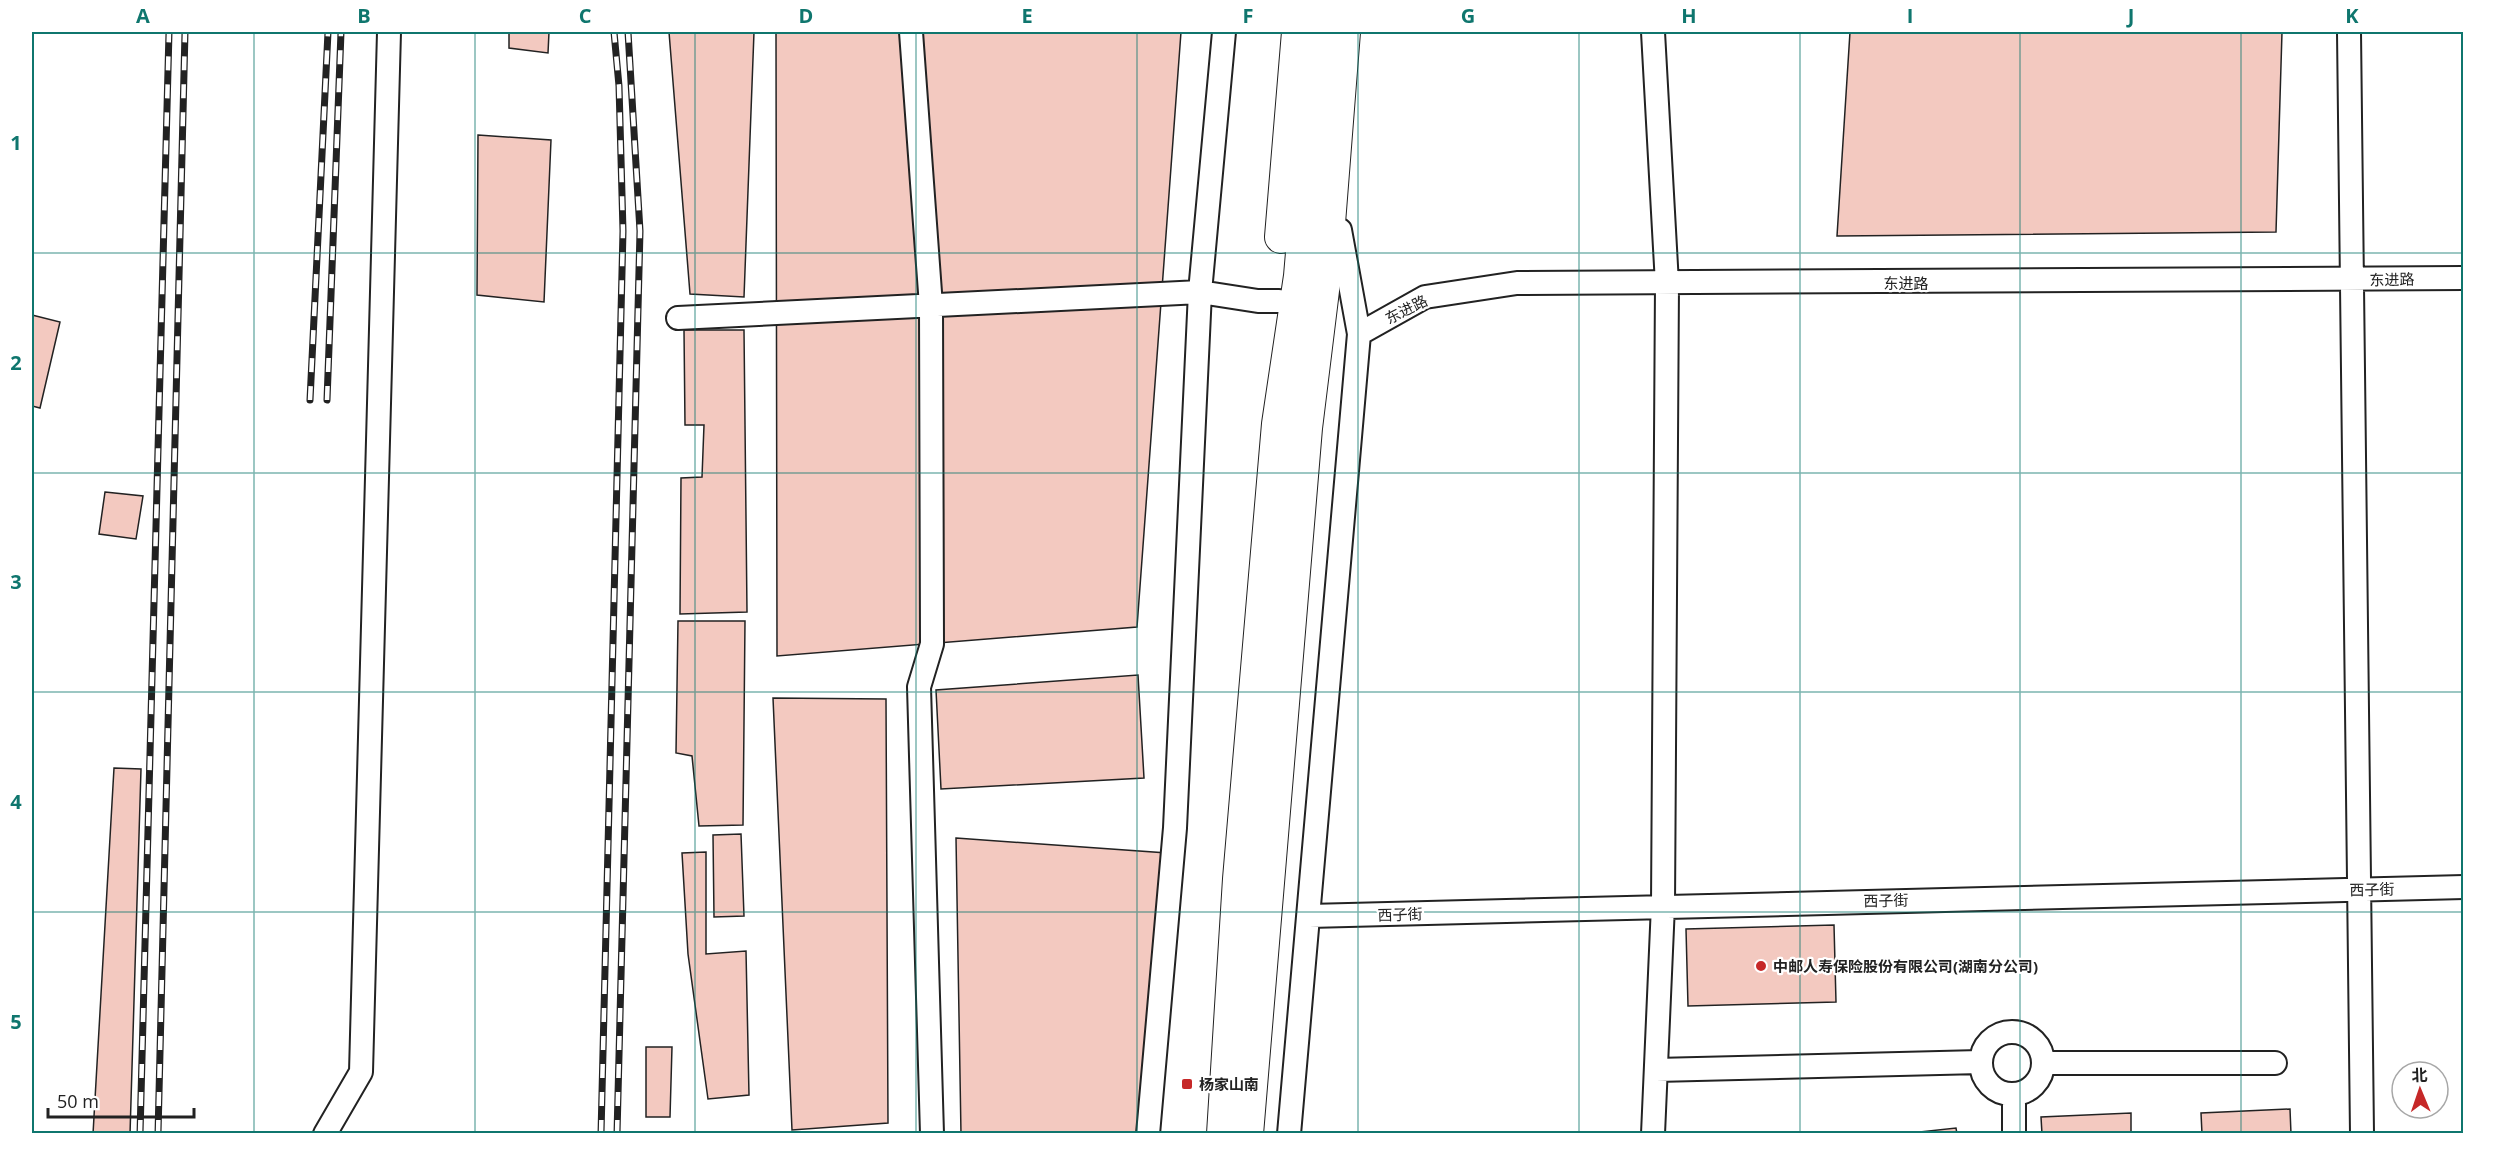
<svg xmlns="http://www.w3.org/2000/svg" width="2495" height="1165" font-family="'Open Sans','Noto Sans SC',sans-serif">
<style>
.building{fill:#f3c9c0;stroke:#222;stroke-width:1.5}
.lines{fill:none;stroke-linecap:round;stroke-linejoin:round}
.minor-casing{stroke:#222;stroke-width:26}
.highway-casing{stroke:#222;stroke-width:34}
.minor{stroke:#fff;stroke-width:22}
.highway{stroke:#fff;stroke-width:32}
.rail-casing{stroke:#222;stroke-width:7}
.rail{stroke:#fff;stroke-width:4.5;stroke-dasharray:14;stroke-linecap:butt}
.grid{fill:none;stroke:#0f766e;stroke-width:1.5;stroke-opacity:0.55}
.poi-dot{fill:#c62828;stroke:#fff;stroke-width:2}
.labels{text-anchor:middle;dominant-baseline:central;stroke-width:4.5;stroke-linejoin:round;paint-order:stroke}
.street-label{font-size:15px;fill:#222;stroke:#fff}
.poi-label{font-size:15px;font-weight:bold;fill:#222;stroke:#fff;text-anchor:start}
.neatline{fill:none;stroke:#0f766e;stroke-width:2}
.grid-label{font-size:20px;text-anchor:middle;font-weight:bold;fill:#0f766e}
</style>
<rect width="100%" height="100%" fill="#fff"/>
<path class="building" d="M509,32h40l-1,21 -39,-5z
M669,32h85l-10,265 -54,-3z
M776,32h405l-44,595 -360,29z
M1850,32h432l-6,200 -439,4z
M478,135l73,5 -7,162 -67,-7z
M32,315l28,7 -20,86 -8,-2z
M684,330h60l3,282 -67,2 1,-136 21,-1 2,-52h-19z
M105,492l38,4 -7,43 -37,-5z
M678,621h67l-2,204 -44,1 -7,-70 -16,-3z
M1138,675l6,103 -203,11 -5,-99z
M773,698l113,1 2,424 -96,7z
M114,768l27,1 -11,365h-37z
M741,834l3,82 -30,1 -1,-82z
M956,838l211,15 -29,281h-177z
M706,852v102l40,-3 3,144 -41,4 -20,-145 -6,-101z
M1834,925l2,77 -148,4 -2,-77z
M646,1047h26l-2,70h-24z
M2290,1109l1,25h-89l-1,-21z
M2131,1113v21h-89l-1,-17z
M1956,1128l1,6h-56z"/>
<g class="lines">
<defs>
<path id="minor" d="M911,32l20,274 1,338 -13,43 13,447
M2349,32l13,1102
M678,318l522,-26 58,9h21
M1359,334l66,-37 92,-14 947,-5
M1309,916l1155,-29
M1981 1063a31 31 0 1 1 62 0a31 31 0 1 1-62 0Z
M2043,1063h232
M1656,1070l324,-8
M2014,1094v40
M325,1134l36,-62 28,-1040
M1148,1134l27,-306 25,-536 24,-260
M1289,1134l70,-800 -19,-104
M1653,1134l10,-229 4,-621 -14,-252"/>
<path id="highway" d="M1281,237l17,-205
M1223,1134l16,-255 39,-455 22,-148 21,-244
M1247,1134l59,-706 19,-154 19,-242"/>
</defs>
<use href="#minor" class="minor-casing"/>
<use href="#highway" class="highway-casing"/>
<use href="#minor" class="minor"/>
<use href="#highway" class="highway"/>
<defs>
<path id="rail" d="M310,400l18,-368
M327,400l14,-368
M140,1134l29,-1102
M158,1134l27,-1102
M601,1134l22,-903 -4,-145 -5,-54
M617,1134l23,-903 -12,-199"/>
</defs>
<use href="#rail" class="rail-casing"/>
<use href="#rail" class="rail"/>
</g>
<path class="grid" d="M254,32v1102M475,32v1102M695,32v1102M916,32v1102M1137,32v1102M1358,32v1102M1579,32v1102M1800,32v1102M2020,32v1102M2241,32v1102M32,253h2432M32,473h2432M32,692h2432M32,912h2432"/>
<g class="poi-dot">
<circle cx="1761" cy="966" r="6"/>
<rect x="1181" y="1078" width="12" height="12" rx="3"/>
</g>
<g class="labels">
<g class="street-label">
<text transform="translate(2392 279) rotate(-1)">东进路</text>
<text x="1906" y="283">东进路</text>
<text transform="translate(1406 309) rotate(-27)">东进路</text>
<text transform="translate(2372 889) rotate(-1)">西子街</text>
<text transform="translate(1886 900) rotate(-1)">西子街</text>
<text transform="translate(1400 914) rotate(-2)">西子街</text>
</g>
<g class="poi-label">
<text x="1773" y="966">中邮人寿保险股份有限公司(湖南分公司)</text>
<text x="1199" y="1084">杨家山南</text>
</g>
</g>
<rect width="2495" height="1165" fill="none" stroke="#ffffff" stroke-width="66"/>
<g transform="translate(2420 1090) rotate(358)"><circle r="28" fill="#ffffff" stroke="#a7a7a7" stroke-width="1.5"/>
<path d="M0-4.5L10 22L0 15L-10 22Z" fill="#c62828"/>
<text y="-9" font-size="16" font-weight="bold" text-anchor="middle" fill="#222222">北</text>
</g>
<path d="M48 1108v9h146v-9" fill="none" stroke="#222222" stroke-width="3"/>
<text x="57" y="1108" font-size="18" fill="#222222" stroke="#ffffff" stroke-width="4.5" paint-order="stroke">50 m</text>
<rect x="33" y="33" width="2429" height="1099" class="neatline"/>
<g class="grid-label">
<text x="143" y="23">A</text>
<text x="364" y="23">B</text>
<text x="585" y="23">C</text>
<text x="806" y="23">D</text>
<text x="1027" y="23">E</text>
<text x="1248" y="23">F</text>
<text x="1468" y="23">G</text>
<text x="1689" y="23">H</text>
<text x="1910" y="23">I</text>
<text x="2131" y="23">J</text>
<text x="2352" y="23">K</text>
<text x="16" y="150">1</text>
<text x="16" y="370">2</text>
<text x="16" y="589">3</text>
<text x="16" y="809">4</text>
<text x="16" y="1029">5</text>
</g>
</svg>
